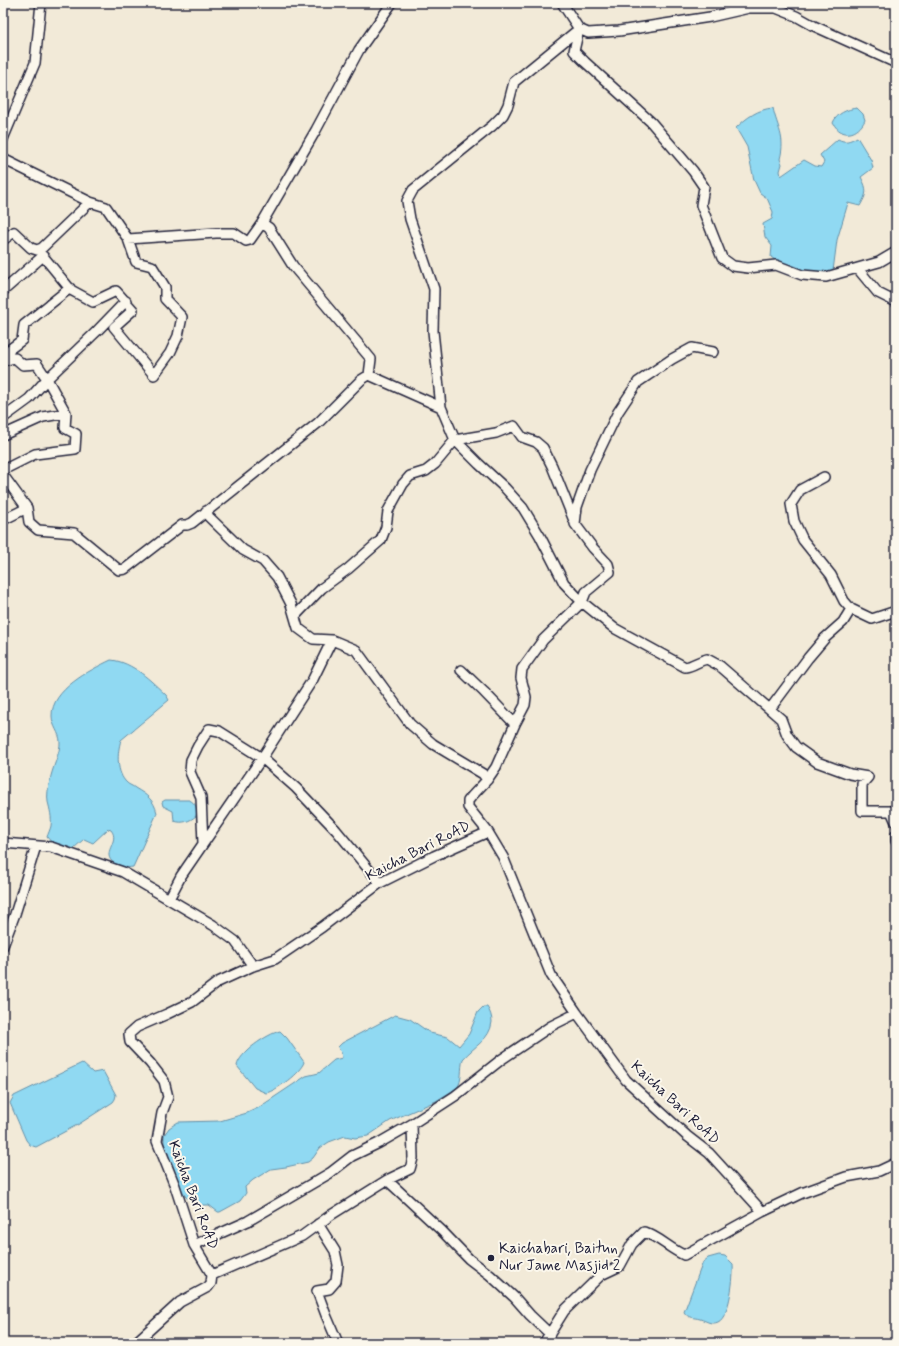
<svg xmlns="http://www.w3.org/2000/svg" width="899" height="1346" font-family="Mynerve,sans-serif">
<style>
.water{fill:#90d9f2;stroke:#6490a9}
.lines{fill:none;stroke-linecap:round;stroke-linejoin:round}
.minor-casing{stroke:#22223b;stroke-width:12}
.minor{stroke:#fbf7ec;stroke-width:9}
.poi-dot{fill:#22223b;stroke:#fbf7ec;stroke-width:1.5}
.labels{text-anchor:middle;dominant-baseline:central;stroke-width:4;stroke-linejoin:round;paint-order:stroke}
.street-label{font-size:15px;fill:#22223b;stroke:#fbf7ec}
.poi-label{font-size:15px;fill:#22223b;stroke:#fbf7ec;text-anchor:start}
</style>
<rect width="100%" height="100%" fill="#f2ead8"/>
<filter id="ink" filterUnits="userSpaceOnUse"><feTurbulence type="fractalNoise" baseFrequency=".025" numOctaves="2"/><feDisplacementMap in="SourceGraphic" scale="8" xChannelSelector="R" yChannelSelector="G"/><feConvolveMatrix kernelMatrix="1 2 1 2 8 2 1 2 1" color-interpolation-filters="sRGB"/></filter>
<g filter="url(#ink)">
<path class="water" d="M773,108c4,20 13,28 7,51l2,5 -2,7 1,5 23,-16 11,6 6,1 3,-5 -4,-7 18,-16c7,4 12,2 19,-2l14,23 2,8 -12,9c7,13 6,17 -1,29l-12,-3 -11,37 -4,31 -3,3c-23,-2 -41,-3 -59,-17l1,-11 -7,-9 -2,-13 9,-5 1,-7 -6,-14 -7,-5 -6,-13 -7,-33 -11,-19c10,-10 22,-19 37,-20z
M857,108l6,6 2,6c-7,15 -23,19 -32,3 3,-9 14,-14 24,-15z
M111,660c22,2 40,21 55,35l3,5 -48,40c-4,13 -5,33 6,43 2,2 6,3 8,5 12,7 19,12 22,25l-23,52 -1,2c-7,1 -13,1 -18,-3 -16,-11 6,-22 -4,-34l-3,-1 -15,14 -9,-4 -11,10c-10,-2 -21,-4 -26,-12 1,-3 3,-7 4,-11 1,-9 -1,-16 -3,-24 -1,-6 0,-15 2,-21 1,-10 11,-30 10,-39 0,-9 -8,-16 -8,-26 -1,-26 38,-46 59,-56z
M165,800h24c7,3 9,9 7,16 -6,5 -13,8 -22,5l-1,-10 -10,-5 -1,-4z
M483,1007h4c3,4 5,10 5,15 -2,18 -18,24 -29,37 -3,10 0,21 -6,29l-21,13 -46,20 -22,15 -13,2 -10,-2 -16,6 -9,6 -7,10 -5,4 -22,5 -15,2 -18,11 -8,7 1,6 -6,8 -20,11h-2l-9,-7h-7l-10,-3 -7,-6 -7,-14 -14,-39v-8l5,-7 9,-6 42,-1 27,-8 11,-5 48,-32 13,-3 15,-13 8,-2 -1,-6 -2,-2 -1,-3 4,-4 53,-28 15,4 20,14 18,4 11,9 10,-12 9,-22z
M280,1031l7,7 17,24c-3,10 -28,29 -38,31l-11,-5 -18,-22c2,-13 30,-32 43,-35z
M82,1063l11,10 10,-2 13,24 -1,4 -2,3 -34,22 -43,23 -6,-2 -4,-5 -16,-37 4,-7z
M719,1255l6,1 8,8c1,11 -3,53 -15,58 -7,3 -11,-1 -18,-3 -7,-2 -11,0 -16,-7l19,-50 5,-4z"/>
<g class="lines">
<defs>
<path id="minor" d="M562,3l17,26 9,4 31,-2 91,-14 39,-9h27l20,8 18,10 82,37
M579,29l-65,53 -6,23 -5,10 -11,11 -79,64 -6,11 3,18 24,70 -1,42 8,76 14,33 24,24 26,24 18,20 17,28 24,47 18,19 32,26 71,39c8,-1 13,-6 22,-8l13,7 61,53 6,16 9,12 21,15 33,12 18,3 -6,7v27h29l5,11
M579,29l-5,22 11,11 66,60 42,49 11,16 -3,18 21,53 11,8 15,2 28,-3 26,10 24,2 53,-15 17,-10
M3,139l32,-76 6,-60
M3,159l87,43 16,5 22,32 88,-6h18l12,8 4,-1 12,-17 7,5 24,38 78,93 -2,16 -8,5 -43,43 -126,100 -5,2h-5l-57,44 -6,1 -45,-37 -36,-3 -9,-8 -2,-14 -24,-33
M262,223l54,-93 43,-80 33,-47
M3,240l11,-8 17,16 6,2 5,-2 48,-46
M858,269l20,24 18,9
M3,291l40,-35 28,34 22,12 23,-11 17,19 -19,17 40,48 16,-22 8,-17 4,-19 -17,-18v-12l-13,-21 -16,-4 -8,-23
M7,359l3,-10 12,-9 2,-15 46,-37
M3,361l12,-3 8,7 14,-1 10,15 19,34 -1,15 11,6 -1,15 -40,5 -32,16
M369,375l72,32
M3,418l26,-19 18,-20 50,-48 29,-30
M3,435l40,-18 23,-4
M824,477l-24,13 -9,14 3,17 9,19 28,35 13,26 7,8 21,10 24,-8
M206,511l3,6 34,33 20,11 14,16 14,27 7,24 15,11 19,1 24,10 54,74 23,20 50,30 4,6
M3,520l24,-12
M295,616l27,-28 26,-19 33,-29 5,-13 2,-16 15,-27 7,-8 16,-5 9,-7 20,-24 41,-7 18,-7 8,11 14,5 7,6 9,18 23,57
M461,670l23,22 31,32
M770,709l38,-51 17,-20 18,-16 8,-13
M488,832l-20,-25v-6l4,-5 15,-16 9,-13 19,-43 10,-19 1,-8 -5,-19 1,-9 21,-29 39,-38 4,-10 24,-20 -2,-8 -15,-16 -18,-24 2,-17 13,-37 28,-58 20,-30 34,-23 20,-11 21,4
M896,835v6
M3,843l48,4 72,25 90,53 22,16 18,25
M203,843l-2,-46 -11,-25 1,-12 7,-14 11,-17 10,2 43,27 51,-79 19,-39
M169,899l12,-23 81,-118 34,30 40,42 44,53
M3,946l12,-32 21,-68
M387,1180l55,51 27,28 21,16 25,23 15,17 20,19
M318,1224l17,27 3,14 -2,16 -7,8 -12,2 9,24 12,28
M194,1245l54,-24 82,-48 22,-17 27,-13 33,-19 43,-28 47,-37 49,-33 26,-13
M212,1275l90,-39 29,-21 56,-35 23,-11 3,-11 -1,-34
M135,1343l45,-41 28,-15 3,-4 1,-8 -18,-30 -19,-59 -18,-45 5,-28 6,-16 -4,-16 -14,-18 -20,-21 -1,-8 8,-7 30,-13 25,-12 26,-20 35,-16 22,-7 47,-32 58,-44 54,-27 54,-24 15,25 48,118 26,38 49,67 61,56 22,17 52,57 1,2
M544,1343l20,-32 37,-36 19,-9 12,-22 12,-12c15,5 26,17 40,23l78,-43 40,-19 44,-16 33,-6 17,-8"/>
</defs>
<use href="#minor" class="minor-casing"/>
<use href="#minor" class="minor"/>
</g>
</g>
<circle class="poi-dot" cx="491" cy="1258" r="4"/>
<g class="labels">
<g class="street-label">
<text transform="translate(418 851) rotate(-27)">Kaicha Bari RoAD</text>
<text transform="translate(675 1103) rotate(43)">Kaicha Bari RoAD</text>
<text transform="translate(193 1195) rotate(69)">Kaicha Bari RoAD</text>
</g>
<g class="poi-label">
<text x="499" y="1249">Kaichabari, Baitun<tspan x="499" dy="17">Nur Jame Masjid 2</tspan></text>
</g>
</g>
<rect width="899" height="1346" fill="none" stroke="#fbf7ec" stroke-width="16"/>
<rect x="8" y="8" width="883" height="1330" fill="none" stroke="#22223b" stroke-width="1.5" filter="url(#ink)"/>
</svg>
